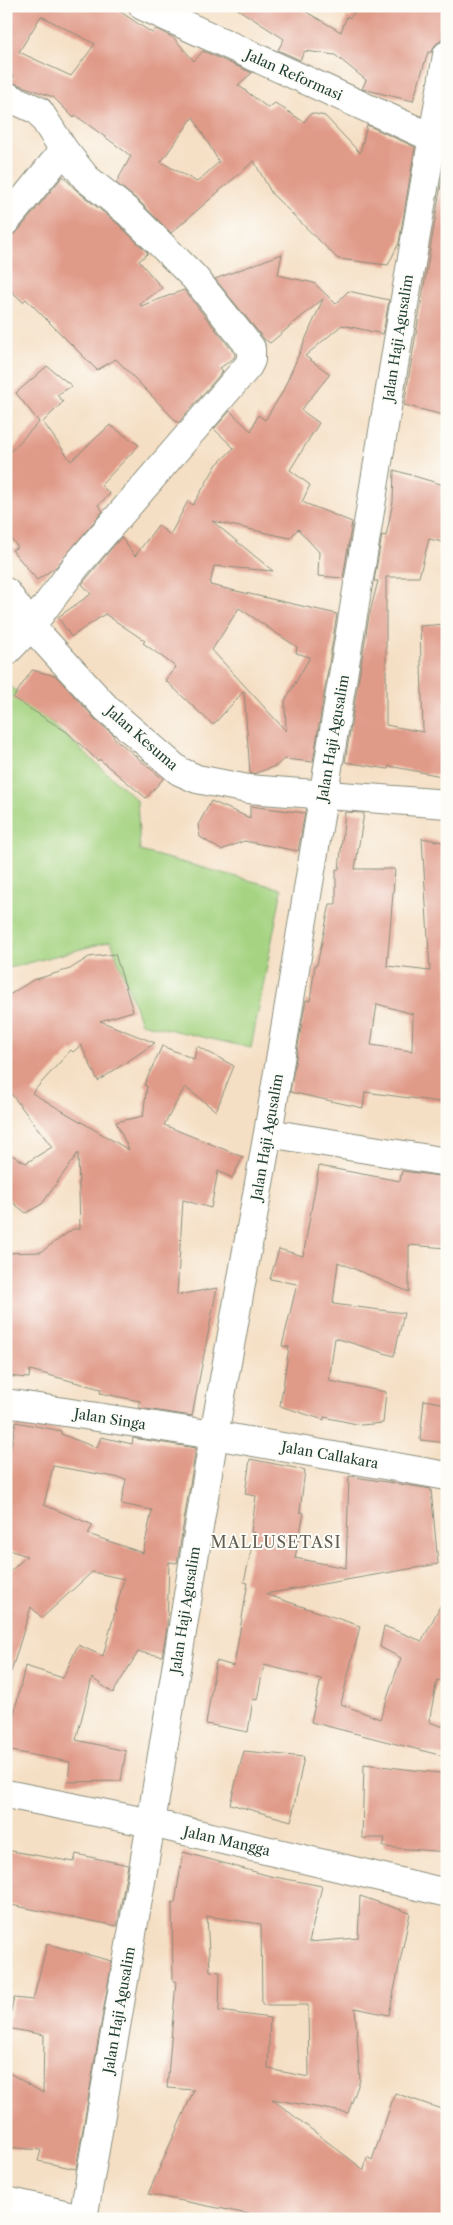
<svg xmlns="http://www.w3.org/2000/svg" width="453" height="2225" font-family="'Libre Caslon Text',serif">
<style>
.green{fill:#a5d381;stroke:#62885a}
.building{fill:#e09a88;fill-rule:evenodd}
.lines{fill:none;stroke-linecap:round;stroke-linejoin:round}
.minor-casing{stroke:#8a8e7c;stroke-width:30}
.minor{stroke:#fff;stroke-width:28}
.labels{text-anchor:middle;dominant-baseline:central;stroke-width:4;stroke-linejoin:round;paint-order:stroke}
.street-label{font-size:14px;fill:#1f3d34;stroke:#fdfcf7}
.quarter-label{font-size:16px;letter-spacing:1px;fill:#635e51;stroke:#fdfcf7}
</style>
<rect width="100%" height="100%" fill="#fdfcf7"/>
<filter id="ink" filterUnits="userSpaceOnUse"><feTurbulence type="fractalNoise" baseFrequency=".02" numOctaves="2"/><feDisplacementMap in="SourceGraphic" scale="10" xChannelSelector="R" yChannelSelector="G"/><feConvolveMatrix kernelMatrix="1 2 1 2 8 2 1 2 1" color-interpolation-filters="sRGB"/></filter>
<filter id="wash" filterUnits="userSpaceOnUse"><feTurbulence type="fractalNoise" baseFrequency=".0096" numOctaves="4" result="noise"/><feDisplacementMap in="SourceGraphic" scale="20" xChannelSelector="R" yChannelSelector="G"/><feGaussianBlur stdDeviation="1.12" result="paint"/><feColorMatrix in="noise" values="0 0 0 0 0 0 0 0 0 0 0 0 0 0 0 0 0 1.4 0 .05"/><feComposite in="paint" operator="in"/></filter>
<g filter="url(#wash)">
<rect width="100%" height="100%" fill="#f5dfc4"/>
<path class="green" d="M6,682l131,118 3,51 142,38 -31,159 -110,-25 -30,-82 -105,28z"/>
<g id="blocks">
<path class="building" d="M6,6h106l40,27 4,-4 18,9 20,23 9,-10 49,22 -14,12 30,23 7,-5 29,19 7,-9 14,3 35,37 7,-28 48,22 -16,96 -11,22 -50,-6 -66,-65 -18,-33 -83,72 -32,-32 -23,-18 15,-27 -56,-41 -1,3 -21,-21 -42,-15 3,-5 -8,-6zM41,16l54,28 -24,32 -52,-24zM193,117l26,45 -22,20 -36,-20z
M233,6h63l45,26 6,-16 3,2 9,-12h78l8,4 -3,30 -7,5 -3,7h-4l-15,49 -51,-12 4,-9 -31,-25 -30,-4 -5,9 -22,-10 6,-11z
M446,155h1v261l-43,-11z
M63,176l13,14 42,34 30,29 -9,8 23,27 -22,16 1,2 43,-16 51,64 -1,4 -14,10 3,3 -45,52 -62,-64 -19,11 -71,-71 -3,3 -17,-16v-50l6,-1 6,-4z
M282,254l-4,21 36,8 22,21 12,-13 41,9 -6,34 -41,-9 -37,31 25,18 -29,36 18,13 -29,47 20,15 -8,17 50,20 -9,56 -25,-2 1,-24 -21,-23 -8,9 -78,-17 61,50 -59,-5 -4,19 127,29 -24,148 -29,-3 -8,7 -23,8 -3,-1 -6,-82 -31,34 -48,-45 11,-13 -33,-24 2,-2 -40,-27 -34,23 -13,-20 33,-23 -9,-10 39,-47 14,19 23,-31 12,10 18,-34 5,4 24,-41 17,-16 -20,-19 16,-18 21,20 7,-16 7,5 17,-27 41,-94 -53,44 -6,-4 -49,-60zM239,608l58,39 -1,6 14,4 -25,44 1,30 -74,-81z
M47,366l25,20 -15,9 6,7 -20,20 28,39 39,-36 29,20 -38,40 9,9 -12,11 5,6 -47,56 -19,13 -25,-30 6,-3 -12,-14v-77l33,-34 -23,-29z
M394,470l53,16v57l-18,-4 -10,38h-33v148l37,7 -3,-106 27,-2v153l-58,-11 -1,3 -43,-7 24,-146 9,-35h-4l8,-46 4,1 7,-34z
M32,670l24,6 40,44 18,15 -1,2 50,42 -17,19 -47,-39 -1,2 -31,-29 -54,-34z
M211,801l39,17v-12l55,7 -7,38 -54,-10 -23,9 -21,-13 -2,-12z
M345,812l19,1 -9,56h40l-8,97 43,5 -8,-133 25,5v260l-82,-11 -2,16 -73,-16 16,-92 4,1 5,-36h2l13,-61h6v-35h3zM377,1004l36,10 -1,37 -41,-6z
M115,954l18,57 -33,10 55,22 -57,38 -17,-36 -8,7 -2,-2 -39,43 97,57 -13,-28 27,-6 4,-30 -3,-1 18,-39 32,13 3,-13 37,20 -18,45 -31,-24 -21,38 79,32 -11,21 -14,-7 -7,37 -28,-8 -6,95 40,-7 -25,128 -53,-8 1,-7 -40,-8 1,-4 -71,-19 -1,8 -23,-2v-123l35,-1 32,-23h7l-2,-76 -36,51 -16,9 -20,-16v-45l20,11 26,-16 -46,-60v-90l27,-17 37,-11 19,-12z
M319,1166l81,15 2,-10 45,6v71l-38,-3v47l-71,-30 -5,42 71,9 -10,43 -59,-18 -6,43 57,11 -3,31 -22,2 -37,-8v3l-44,-14 9,-59 -7,-1 15,-62 -27,-5 9,-30 24,7z
M424,1400l23,4v39l-27,-3z
M16,1422l45,9v3l36,14 4,-11 31,7 1,-6 63,10 -19,115 -8,-1 -2,65 -5,29 -24,-4 -25,41 -21,-15 -16,62 50,11 -5,30 -53,1 2,-20 -64,-12 19,-84 38,12 15,-33 25,11 21,-77 -32,-7 -50,46 -11,-11 -20,65 -5,-1v-96l21,-19 -21,-7v-77zM53,1466l73,13 -5,25 31,6 -9,43 -55,-19 5,-9 -49,-20z
M250,1459l55,11 -5,42 4,1 -9,45 51,10 3,-92 82,13 7,75 -173,30 95,32 -19,78 39,15 21,-61 -21,-11 4,-21 38,15 25,-48v90l-10,-3 -8,42 18,6v29l-136,-35 10,-43 -57,-14 -7,35 -4,-1 -5,33 -42,-8 10,-63 18,5 13,-78 1,-5 -4,-1 11,-49 -4,-1 5,-36 -11,-2z
M244,1751l60,6 -13,64 -61,-17z
M364,1764l83,10v78l-64,-5 2,-9h-23z
M6,1850l68,12 2,-8 52,11 -11,61 -111,-22z
M183,1852l87,24 52,10 -13,56 49,-4 2,-42 50,17 -21,102 -34,-7 5,72 -12,33 -76,-14 92,71 3,-13 5,3 23,-67 52,18v108h-174l-125,-25 46,-104 -27,-2 9,-107h-3l-1,-79 3,1zM207,1916l54,8 1,81h46l1,72 -41,-8 2,-51 -51,-7 1,-39 -10,-1z
M47,1944l65,17 -36,208 -38,-8 3,-11 -35,-3v-76l37,22 1,-58 -37,-7 7,-30 19,2z"/>
</g>
</g>
<g filter="url(#ink)">
<use href="#blocks" fill-opacity="0" stroke="#8a8e7c" stroke-width="1"/>
<g class="lines">
<defs>
<path id="minor" d="M143,6l290,132 14,2
M6,96l33,15 25,39 22,28 42,34 66,65 57,71v12l-3,6 -172,200 -45,60 -25,26
M6,221l58,-71
M6,592l25,34 76,83 72,62 18,8 51,10 199,15
M268,1133l179,29
M6,1403l208,32 233,41
M6,1794l145,29 296,70
M6,2201l80,18
M83,2219l68,-396 63,-388 54,-302 135,-823 44,-255"/>
</defs>
<use href="#minor" class="minor-casing"/>
<use href="#minor" class="minor"/>
</g>
</g>
<g class="labels">
<g class="street-label">
<text transform="translate(294 75) rotate(24)">Jalan Reformasi</text>
<text transform="translate(398 338) rotate(-81)">Jalan Haji Agusalim</text>
<text transform="translate(142 738) rotate(41)">Jalan Kesuma</text>
<text transform="translate(333 738) rotate(-80)">Jalan Haji Agusalim</text>
<text transform="translate(267 1137) rotate(-80)">Jalan Haji Agusalim</text>
<text transform="translate(110 1419) rotate(9)">Jalan Singa</text>
<text transform="translate(330 1455) rotate(10)">Jalan Callakara</text>
<text transform="translate(185 1610) rotate(-81)">Jalan Haji Agusalim</text>
<text transform="translate(227 1841) rotate(13)">Jalan Mangga</text>
<text transform="translate(119 2010) rotate(-80)">Jalan Haji Agusalim</text>
</g>
<g class="quarter-label">
<text x="276" y="1542">MALLUSETASI</text>
</g>
</g>
<rect width="453" height="2225" fill="none" stroke="#fdfcf7" stroke-width="25"/>
</svg>
